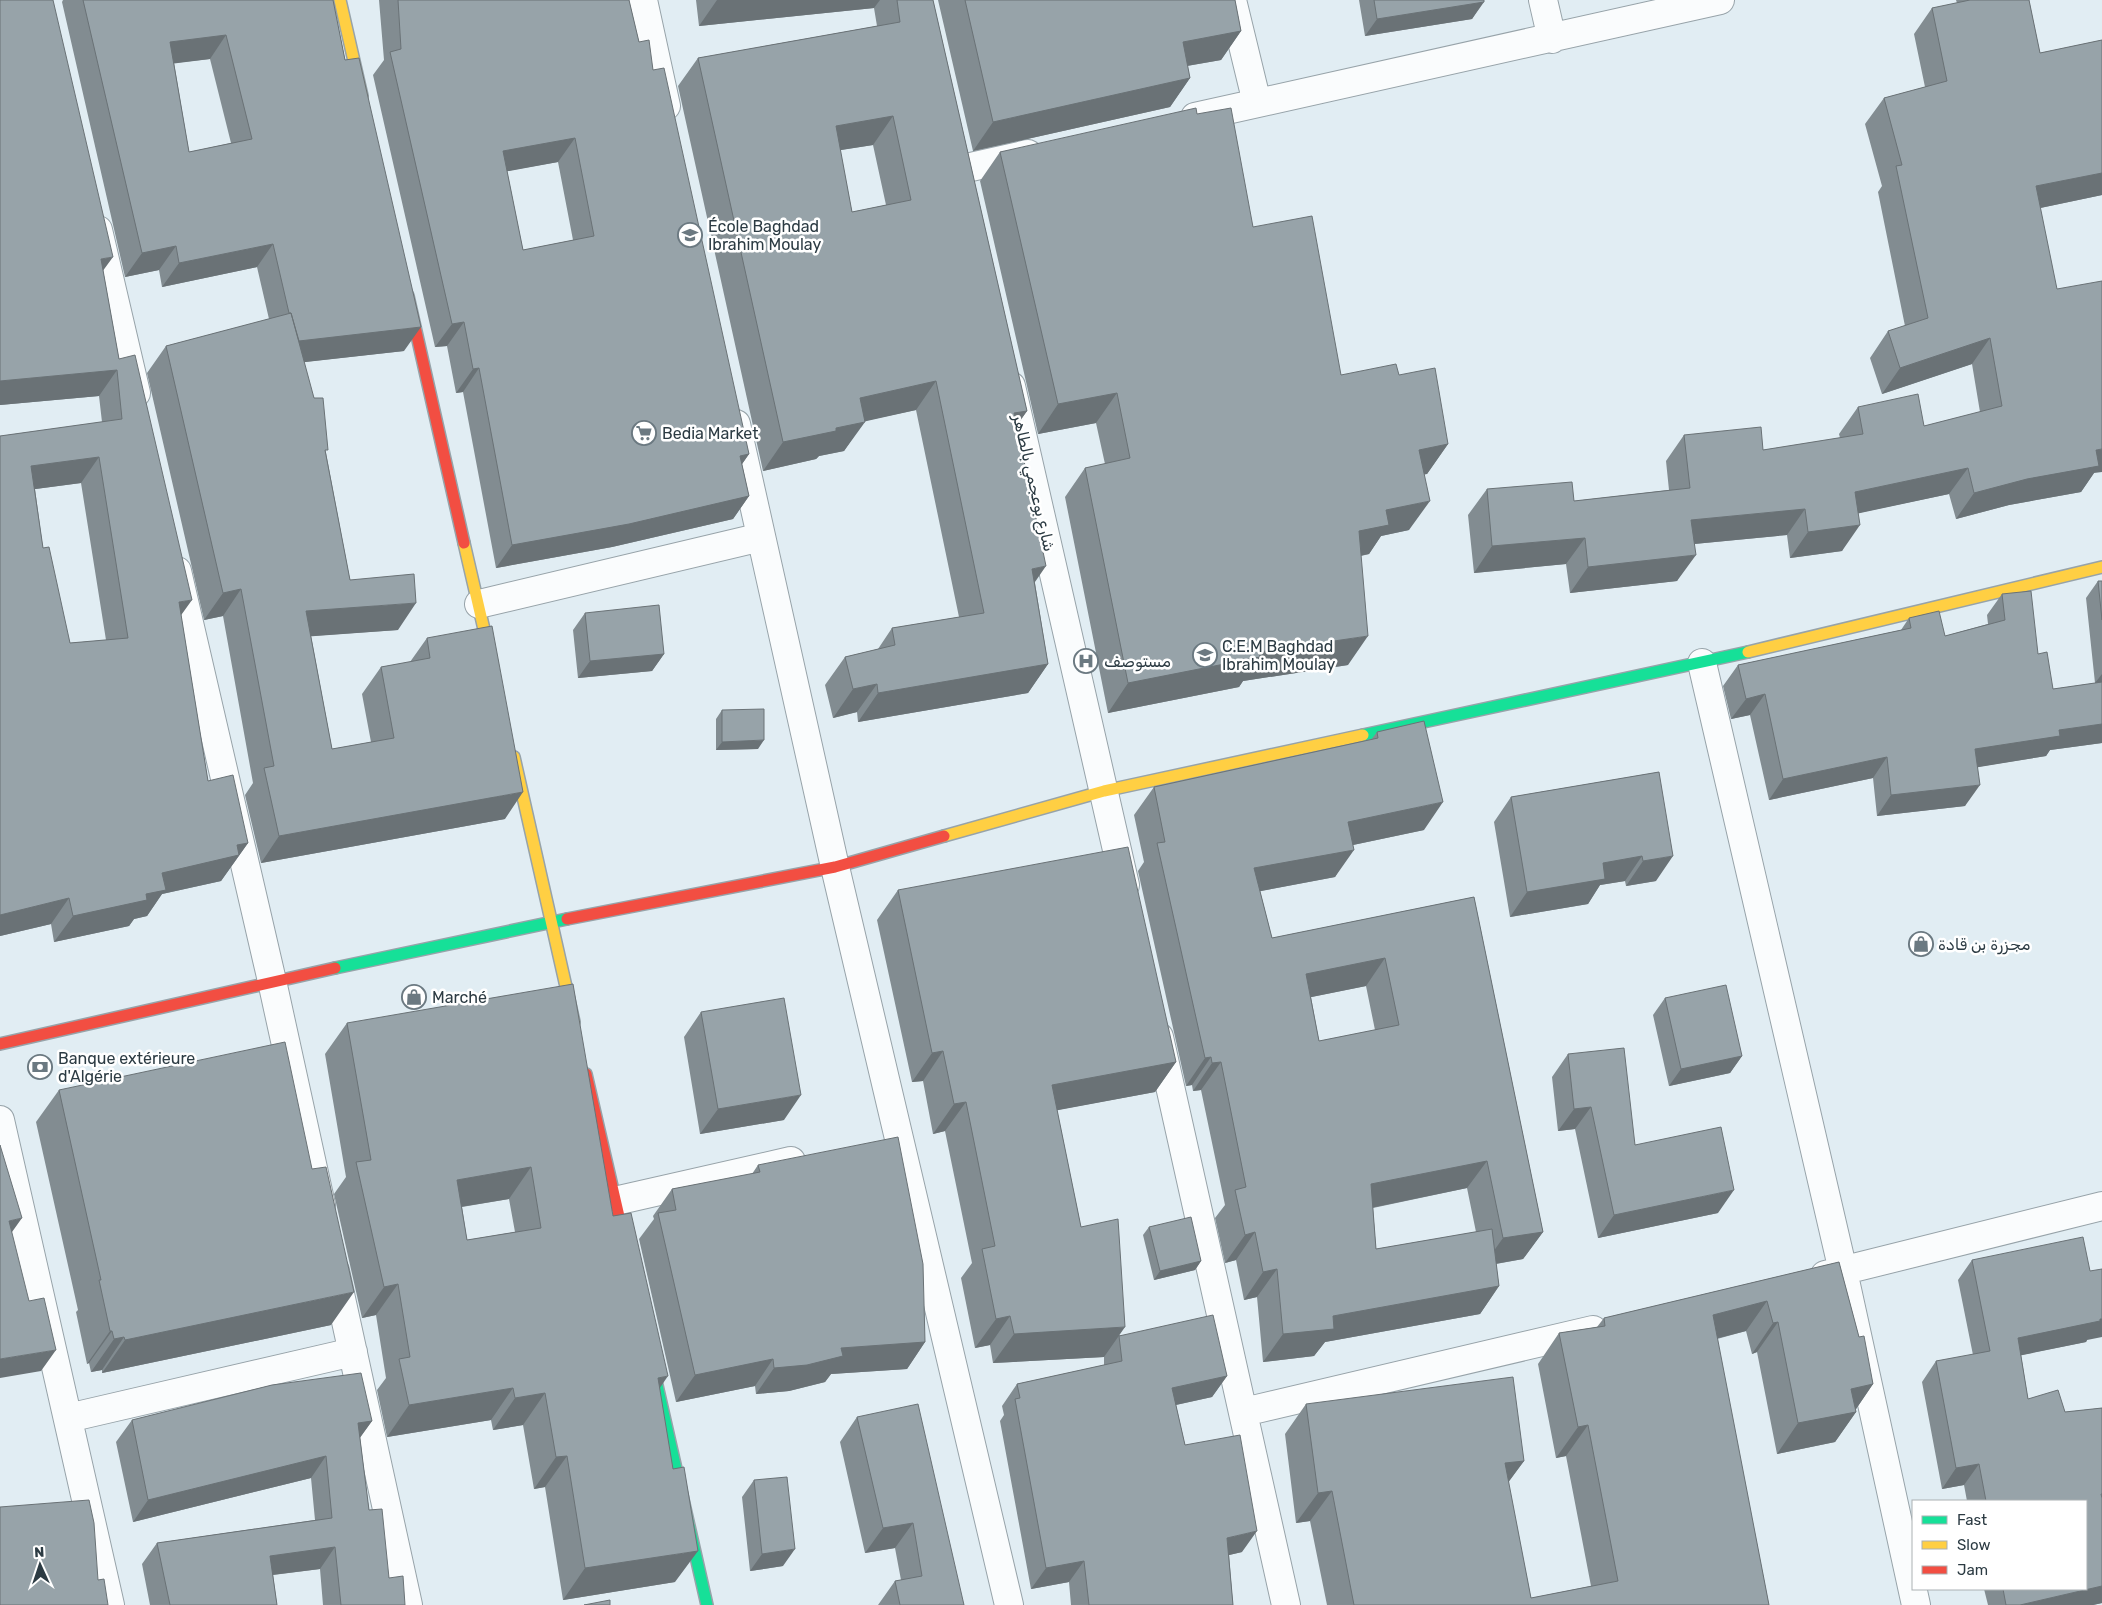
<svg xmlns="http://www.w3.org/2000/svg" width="2102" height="1605" font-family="Rubik,Vazirmatn,sans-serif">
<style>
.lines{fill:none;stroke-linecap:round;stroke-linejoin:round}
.street-casing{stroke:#97a3a9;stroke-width:30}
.fast-casing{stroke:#97a3a9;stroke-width:14}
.slow-casing{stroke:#97a3a9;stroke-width:14}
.jam-casing{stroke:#97a3a9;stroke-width:14}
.street{stroke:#fafcfd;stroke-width:28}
.fast{stroke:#16e098;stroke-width:11}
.slow{stroke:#ffcf43;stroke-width:11}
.jam{stroke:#f24e42;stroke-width:11}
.wall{fill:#828c91;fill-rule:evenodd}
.shaded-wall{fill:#6a7276}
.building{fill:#97a3a9;stroke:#6a7276;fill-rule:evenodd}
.labels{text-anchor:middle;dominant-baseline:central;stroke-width:5;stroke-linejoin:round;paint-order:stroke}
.poi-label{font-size:16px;fill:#2c3b43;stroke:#fff;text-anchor:start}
.street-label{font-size:16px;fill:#2c3b43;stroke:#fff}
</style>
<rect width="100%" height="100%" fill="#e1edf3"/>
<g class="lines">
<defs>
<path id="street" d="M643,0l23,106
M1232,0l25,103
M1543,0l9,39
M1195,117l525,-117
M962,169l66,-15
M98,230l38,163
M1011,386l114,499
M736,424l99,443 174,738
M177,571l95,410 49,224
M479,604l282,-67
M1702,663l141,608 73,334
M1159,1037l127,568
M0,1120l110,485
M615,1201l176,-40
M335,1271l73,334
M1825,1275l277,-69
M1244,1412l349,-82
M68,1418l285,-66"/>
<path id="fast" d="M1363,735l385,-83
M335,968l232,-49
M656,1381l51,224"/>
<path id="slow" d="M340,0l22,96
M464,543l28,121
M1748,652l354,-85
M514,757l60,265
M944,836l160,-45 259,-56"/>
<path id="jam" d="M408,296l56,247
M567,919l268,-52 109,-31
M0,1044l335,-76
M586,1074l41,177"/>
</defs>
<use href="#street" class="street-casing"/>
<use href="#fast" class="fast-casing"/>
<use href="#slow" class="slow-casing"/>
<use href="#jam" class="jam-casing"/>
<use href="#street" class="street"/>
<use href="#fast" class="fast"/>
<use href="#slow" class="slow"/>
<use href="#jam" class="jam"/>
</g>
<path class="wall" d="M0,0l103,270 16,89 62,256 27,166 40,62 -27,38 -59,13 -15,22 -13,3 -5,7 -75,16 -3,-18 -51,12v-500l102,-14 -3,-26 -99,9zM81,483l25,157 -36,3 -27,-95 -8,-59z
M63,0h270l71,351 -100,11 22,91 24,127 48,50 -87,6 21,113 39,-7 -9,-48 19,-27 29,-5 17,-24 78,181 -244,44 -16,-68 8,-12 -30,-167 -19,4 -57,-247 19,-27 103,-27 -12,-52 -95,20 -3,-17 -34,7 -63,-275zM210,59l21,84 -42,9 -15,-89z
M379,0h250l10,42 14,28 96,384 -7,10 7,32 -16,23 -121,28 -116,21 -33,-176 -7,1 -9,-47 -12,1 -62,-272 11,-15zM558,162l15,78 -50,10 -16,-79z
M696,0h237l94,411 -10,14 18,158 13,81 -20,29 -170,29 -1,-10 -24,6 -8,-33 20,-28 33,-8 14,-21 67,-11 -43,-207 -52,11 -20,30 -25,5 -3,3 -53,12 -85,-385 20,-28 179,-32 -3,-18 -175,18zM873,145l13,60 -34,7 -12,-62z
M938,0h297l6,31 -20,29 -34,6 3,12 -20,29 -197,44z
M1359,0h125l-12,19 -107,17z
M1956,0h73l11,53 62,-13v155l-62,13 54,265 -13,19 -72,13 -53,14 -7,-25 -91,19 -16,38 -52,7 -3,-23 -93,9 -17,37 -107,12 -4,-29 -92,9 -6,-58 19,-26 87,12 95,-11 -3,-29 18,-26 79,15 77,-12 -1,-4 19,-27 66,19 56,-14 -8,-48 -90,30 -12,-36 18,-27 17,-5 -27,-134 4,-6 -17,-62 19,-26 41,-11 -11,-53 18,-26 25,-5z
M1197,114l56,113 88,148h58l49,69 -21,30h-3l-15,56 -28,6 -12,18 -8,2 -13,109 -105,16 -4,6 -131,26 -43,-216 20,-29 20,-4 -9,-41 -58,11 -58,-253 20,-29z
M2098,581h4v162l-52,7 -4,6 -69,11 -12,39 -88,10 -4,-38 -104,22 -19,-85 -19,4 -8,-33 15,-21 163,-35 8,-12 36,18 43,-12 -1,-9 15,-21 36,60 15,35 42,-6 -9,-85z
M585,613l79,41 -12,17 -74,7 -5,-48z
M722,710l36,39 -42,1v-31z
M1377,732l47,98 -71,15 -18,32 -75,14 12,47 202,-41 69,335 -20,27 -27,5 3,22 -19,28 -155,28 -11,14 -51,6 -6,-65 -13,3 -8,-40 -11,3 -10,-45 10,-13 -24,-115 -8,1 -1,-6 -6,1 -48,-215 6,-9 -10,-47 20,-28 217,-47zM1366,986l9,44 -56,11 -8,-44zM1467,1188l9,44 -100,17 -3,-41z
M1659,772l-3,109 -30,5 -1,-5 -25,4 -12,19 -78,13 -16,-95 17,-25z
M898,890l278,172 -21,30 -98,18 24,117 38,108 108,41 -15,21 -36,8 9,40 57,107 -13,3 4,50h-162l-2,-23 -38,7 -31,-168 4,-6 -2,-9 15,-22 87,-19v-8l-111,6 -3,-18 -15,3 -14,-70 11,-15 -27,-132 -12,3 -10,-53 -11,1 -35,-162z
M1665,998l77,58 -12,17 -61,13 -16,-71z
M701,1012l83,108 -84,14 -16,-97z
M347,1023l266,193 47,172 15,194 -112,18 -18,-113 -11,2 -11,-64 -30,5 -2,-10 -104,17 -10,-47 9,-12 -10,-63 -14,3 -28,-124 12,-17 -21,-123zM509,1199l6,33 -48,8 -5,-33z
M1568,1054l67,91 83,68 -120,25 -23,-109 -17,2 -6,-54z
M59,1090l272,235 -229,48v-3l-11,2 -2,-9 -2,1 -11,-52 2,-2 -42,-188z
M758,1165l167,177 -18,27 -76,5 -6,8 -36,9 -33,3 -1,-8 -79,16 -37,-163 15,-20 -1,-3 19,-27 80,-15z
M1149,1227l52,34 -6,9 -41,10 -11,-45z
M1972,1260l115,80 -1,2 -65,13 7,44 37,13 37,-4v195l-9,2h-105l-4,-16h102v-88h-119l-3,-16 -22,4 -20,-107 14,-21 37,-6 -15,-75z
M1839,1262l20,75 14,47 -17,25v3l-21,30 -58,12 -20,-102 -5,2 -6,-23 -29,8 52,266h-442l-17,-84 -14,2 -11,-89 21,-30 218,57 -16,21 23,116 60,-12 -25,-130 -10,2 -18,-94 21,-31 38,-6 7,-9z
M857,1417l107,188h-86l17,-24 6,-1 -6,-32 -30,5 -25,-111z
M132,1420l240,1 -12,16 9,73 20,68 16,27h-82l-3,-36 -47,6 4,30h-127l-8,-41 15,-21 158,-23 -4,-42 -178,44 -17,-80z
M754,1480l29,86 -33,5 -8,-74z"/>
<path class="shaded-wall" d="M717,0h163l-6,8 -175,18z
M1484,2l-12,17 -107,17 12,-17z
M1241,31l-20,29 -58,10 20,-28z
M226,35l-16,24 -56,7 16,-24z
M1190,78l-20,29 -197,44 20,-29z
M893,116l-20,29 -57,9 20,-28z
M575,138l-17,24 -71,13 16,-24z
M2102,173v22l-85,18 19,-27z
M273,244l-16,23 -95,20 17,-24z
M176,246l-17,24 -34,7 17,-24z
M113,257l-19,26 7,-24z
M464,322l-17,24 -12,1 17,-23z
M421,327l-17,24 -125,14 17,-24z
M1990,338l-18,26 -90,30 18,-26z
M479,368l-16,24 -7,1 17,-24z
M117,370l-18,26 -99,9v-24z
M936,381l-20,29 -76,17 20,-29z
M1117,393l-21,30 -58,11 20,-30z
M1027,411l-20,28 7,-26z
M865,422l-21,29 -25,5 -3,3 -53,12 20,-29 53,-14z
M1448,444l-21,30 -28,6 20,-30z
M2102,449v23l-8,1 -13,19 -72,13 -53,14 18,-26 122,-43z
M749,454l-16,23 7,-21z
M99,457l-18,26 -68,9 18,-26z
M1968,468l-19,26 -112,24 18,-26z
M749,496l-16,23 -121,28 -116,21 16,-23z
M1430,501l-21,29 -28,6 -12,18 -31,6 21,-29 27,-21z
M1805,509l-18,26 -114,11 18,-26z
M1860,525l-18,26 -52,7 18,-26z
M1585,538l-19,26 -92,9 18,-27z
M1696,555l-19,26 -107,12 18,-26z
M1046,566l-20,29 6,-26z
M241,589l-18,27 -19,4 19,-27z
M192,600l-18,25 5,-23z
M416,603l-18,27 -110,8 18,-27z
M1368,636l-20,29 -105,16 -4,6 -131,26 20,-30 131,-31z
M664,654l-12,17 -74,7 12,-17z
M1048,664l-20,29 -170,29 20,-29z
M2102,674v9h-7z
M877,684l-20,28 -24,6 20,-29z
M1765,694l-15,21 -19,4 15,-20z
M2102,724v19l-52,7 -4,6 -85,14 14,-21 84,-19z
M764,740l-6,9 -42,1 6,-8z
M1887,757l-14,21 -104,22 14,-21z
M1980,785l-15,21 -88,10 14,-21z
M523,792l-18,27 -244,44 18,-27z
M1443,802l-19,28 -95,20 19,-28z
M248,843l-27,38 -59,13 -15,22 -13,3 -5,7 -75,16 19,-26 73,-22 16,-21 75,-28z
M1354,850l-19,27 -100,19 19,-28z
M1642,856l-17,25 -25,4 -12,19 -78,13 17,-25 76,-29z
M1673,856l-17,25 -30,5 17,-25z
M69,898l-18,26 -51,12v-21z
M1385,958l-19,28 -79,16 19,-28z
M943,1051l-20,30 -11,1 20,-29z
M1742,1056l-12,17 -61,13 12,-17z
M1211,1057l-19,28 -6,1 19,-28z
M1176,1062l-21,30 -123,23 20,-30z
M1221,1062l-20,28 -8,1 19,-28z
M801,1095l-17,25 -84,14 18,-25z
M966,1102l-21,29 -12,3 21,-30z
M1591,1107l-16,22 -17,2 16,-22z
M1487,1161l-20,27 -116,24 20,-28z
M531,1167l-22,32 -74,12 22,-31z
M1734,1190l-16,23 -120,25 16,-23z
M22,1218l-15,21 2,-18z
M1255,1232l-19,28 -11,3 20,-28z
M1543,1232l-20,27 -40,7 20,-28z
M1201,1261l-6,9 -41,10 6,-9z
M1277,1269l-20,28 -13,3 19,-28z
M398,1284l-22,31 -14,3 22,-31z
M1499,1286l-19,28 -155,28 -11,14 -51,6 20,-28 50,-18z
M354,1292l-23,33 -229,48 23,-33z
M1767,1301l-21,30 -55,14 22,-30z
M1010,1316l-20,29 -15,3 21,-29z
M2100,1319h2v18l-15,3 -1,2 -83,17 15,-21z
M1778,1322l-21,30 -5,2 21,-31z
M1125,1327l-21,30 -111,6 21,-29z
M110,1331h2l-23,32 -2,1z
M124,1337l-22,33 -11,2 23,-33z
M925,1342l-18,27 -76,5 -6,8 -36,9 -33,3 18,-26 67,-20z
M56,1350l-15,21 -41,7v-19z
M773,1359l-18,27 -79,16 19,-27z
M668,1376l-22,32 12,-30z
M1227,1376l-15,21 -55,12 15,-21z
M1873,1384l-19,28h2l-21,30 -58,12 21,-31 53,-34z
M513,1388l-22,32 -104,17 22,-32z
M545,1393l-22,32 -30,5 22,-32z
M372,1421l-15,21 1,-19z
M1588,1425l-22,31 -10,2 22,-31z
M326,1456l-15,22 -178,44 15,-22z
M567,1456l-22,31 -11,2 22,-32z
M1524,1461l-22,30 3,-28z
M1979,1464l-15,21 -22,4 14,-21z
M1332,1491l-22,30 -14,2 22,-30z
M913,1523l-18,25 -30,5 18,-25z
M1257,1531l-15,21 -30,7 15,-21z
M335,1547l-15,22 -65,8 15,-21z
M795,1549l-12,17 -33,5 12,-17z
M698,1551l-23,31 -112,18 22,-32z
M1084,1561l-15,21 -38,7 15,-21z
M2102,1586v17l-9,2h-73z"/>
<path class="building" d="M0,0h53l60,257 -12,2 18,100 16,-4 57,245 -13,2 29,179 25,-6 15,68 -11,2 2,10 -77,18 4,17 -20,4 1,6 -74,16 -4,-18 -69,17v-479l122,-17 -5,-49 -117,11zM99,457l29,181 -58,5 -21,-96 -6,1 -12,-82z
M83,0h250l12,60 14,-2 62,269 -122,14 -8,-28h-2l-16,-69 -94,19 -3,-17 -34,7zM226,35l26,104 -63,13 -19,-110z
M398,0h231l10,42 10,-2 4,30 11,-2 85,386 -9,2 9,40 -120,28 -117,21 -33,-177 -6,1 -9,-47 -12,2 -62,-272 11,-3zM575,138l19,98 -71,14 -20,-99z
M897,0h36l94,411 -13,2 32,153 -14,3 16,95 -170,29 -1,-9 -24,5 -8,-32 50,-12 -3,-17 92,-15 -48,-232 -76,17 5,24 -29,6v3l-53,11 -85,-384 202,-36zM893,116l18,84 -59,12 -16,-86z
M965,0h270l6,31 -58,11 7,36 -197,44z
M1374,0h110v2l-107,17z
M1970,0h59l11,53 62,-13v133l-66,13 21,103 45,-8v168l-6,1 3,16 -72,13 -53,14 -6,-25 -113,24 5,33 -52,7 -3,-23 -114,11 5,35 -108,12 -3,-29 -93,8 -5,-57 85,-7 2,19 116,-13 -6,-53 77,-8 2,23 100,-16 -5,-27 60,-13 6,32 78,-20 -12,-68 -90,30 -12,-37 40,-13 -32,-152 6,-1 -18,-67 63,-17 -15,-73z
M1196,108l1,6 34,-6 22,119 59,-11 29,159 55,-11 3,11 36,-7 13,76 -29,6 11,51 -44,9 3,15 -30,6 9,105 -109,16 1,5 -132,26 -43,-215 45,-10 -13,-65 -59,11 -58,-252z
M291,313l23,85h9l5,52h-3l25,130 64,-6 2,29 -110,8 26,138 62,-11 -13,-71 49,-9 -3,-20 65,-12 31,166 -244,44 -15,-68 10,-2 -33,-177 -18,4 -57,-247z
M2098,581h4v39z
M2031,591l7,63 9,-2 6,37 49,-7v42l-43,6 1,6 -85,13 5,36 -89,10 -4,-38 -104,22 -18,-85 -19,5 -8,-34 173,-37 -2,-10 30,-7 6,25 60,-16 -3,-26z
M659,605l5,49 -74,7 -5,-48z
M764,709v31l-42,2v-32z
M1424,721l19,81 -95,20 6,28 -100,18 18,70 202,-41 69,335 -40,6 -16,-77 -116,23 5,65 116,-20 7,57 -166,30 1,13 -51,5 -6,-65 -14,3 -8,-40 -10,3 -10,-45 11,-3 -25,-125 -9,1 -1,-6 -6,1 -48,-215 8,-1 -11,-55 224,-49 -1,-6zM1385,958l14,67 -80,16 -13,-67z
M1659,772l14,84 -30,5 -1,-5 -39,7 2,16 -78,13 -16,-95z
M1128,847l48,215 -124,23 29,142 37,-8 7,108 -111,7 -4,-18 -14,3 -14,-70 13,-3 -29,-144 -12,2 -11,-53 -11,2 -34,-163z
M573,984l40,232 18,-3 37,163 -10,2 15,91 11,-2 14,84 -113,17 -18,-112 -11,1 -11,-64 -30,5 -2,-10 -104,17 -10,-46 11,-2 -12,-73 -14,3 -28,-125 15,-2 -24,-137zM531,1167l10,61 -74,12 -10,-60z
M1726,985l16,71 -61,13 -16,-71z
M784,998l17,97 -83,14 -17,-97z
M285,1042l27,127 14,-2 28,125 -229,48 -1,-3 -10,2 -2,-8h-2l-11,-51h2l-42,-190z
M1624,1048l11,97 86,-18 13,63 -120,25 -23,-108 -17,2 -6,-55z
M898,1137l25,127 2,78 -84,6 2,8 -36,9 -33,3 -1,-9 -78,16 -37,-162 18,-3 -4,-21 88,-17 -2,-7z
M0,1145l22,73 -13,3 20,80 15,-3 12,52 -56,9z
M1191,1217l10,44 -41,10 -11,-44z
M2083,1237l7,34 12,-2v50h-2v2l-82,17 10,61 30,-9 7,22 37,-4v86h-1l1,4v88l-82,19h-14l-3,-16h83v-88h-100l-7,-37 -23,4 -20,-107 54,-10 -18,-91z
M1839,1262l20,75 5,-1 9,48 -22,5 5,23 -58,11 -20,-101 -5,1 -6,-22 -54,14 56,290h-415l-22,-114 -14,2 -12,-89 207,-27 11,84 -19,2 26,135 87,-17 -30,-156 -10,2 -19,-94 46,-7 -1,-8z
M1213,1315l14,61 -55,12 13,57 55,-10 17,96 -30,7 6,67h-144l-5,-44 -38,7 -31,-169 5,-1 -3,-14 105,-23 -3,-25z
M361,1373l11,48 -14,2 11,87 13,-1 7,69 14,-2 2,29h-64l-6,-58 -65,9 7,49h-107l-13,-62 175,-25 -6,-62 -178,44 -16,-80 140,-35z
M918,1404l46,201h-64l-5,-24 27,-5 -9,-53 -30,5 -26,-111z
M787,1477l8,72 -33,5 -8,-74z
M89,1500l5,23 4,57 6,-1 4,26h-108v-98z
M610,1600v5h-26z"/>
<defs>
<symbol id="school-ring" viewBox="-11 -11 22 22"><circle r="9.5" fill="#fff" stroke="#6b7981" stroke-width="1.5"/><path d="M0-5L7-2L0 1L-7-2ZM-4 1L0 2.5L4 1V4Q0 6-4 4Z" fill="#6b7981"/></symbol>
<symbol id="supermarket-ring" viewBox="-11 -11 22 22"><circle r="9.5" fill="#fff" stroke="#6b7981" stroke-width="1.5"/><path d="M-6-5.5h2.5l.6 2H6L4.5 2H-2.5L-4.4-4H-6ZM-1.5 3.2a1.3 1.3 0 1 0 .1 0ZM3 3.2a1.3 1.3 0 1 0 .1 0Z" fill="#6b7981"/></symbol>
<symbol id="hospital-ring" viewBox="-11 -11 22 22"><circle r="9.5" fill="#fff" stroke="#6b7981" stroke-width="1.5"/><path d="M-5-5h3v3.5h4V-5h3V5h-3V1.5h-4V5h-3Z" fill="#6b7981"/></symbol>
<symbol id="shop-ring" viewBox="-11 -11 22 22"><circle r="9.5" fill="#fff" stroke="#6b7981" stroke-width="1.5"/><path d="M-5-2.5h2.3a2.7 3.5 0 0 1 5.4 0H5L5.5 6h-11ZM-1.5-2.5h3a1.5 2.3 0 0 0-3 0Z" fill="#6b7981"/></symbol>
<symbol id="bank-ring" viewBox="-11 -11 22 22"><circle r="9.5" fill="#fff" stroke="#6b7981" stroke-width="1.5"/><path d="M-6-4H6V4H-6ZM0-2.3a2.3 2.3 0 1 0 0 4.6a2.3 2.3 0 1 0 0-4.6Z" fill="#6b7981"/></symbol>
</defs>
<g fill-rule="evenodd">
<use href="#school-ring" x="676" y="221" width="28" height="28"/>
<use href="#supermarket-ring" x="630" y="419" width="28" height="28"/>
<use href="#school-ring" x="1191" y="641" width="28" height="28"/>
<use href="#hospital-ring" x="1072" y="647" width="28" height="28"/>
<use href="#shop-ring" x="1907" y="930" width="28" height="28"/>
<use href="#shop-ring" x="400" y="983" width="28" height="28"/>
<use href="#bank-ring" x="26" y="1053" width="28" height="28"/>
</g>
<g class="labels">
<g class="poi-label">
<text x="708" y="226">École Baghdad<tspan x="708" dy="18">Ibrahim Moulay</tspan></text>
<text x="662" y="433">Bedia Market</text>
<text x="1222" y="646">C.E.M Baghdad<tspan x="1222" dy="18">Ibrahim Moulay</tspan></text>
<text x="1104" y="661">مستوصف</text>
<text x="1938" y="944">مجزرة بن قادة</text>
<text x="432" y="997">Marché</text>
<text x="58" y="1058">Banque extérieure<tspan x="58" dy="18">d'Algérie</tspan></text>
</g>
<g class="street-label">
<text transform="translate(1034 483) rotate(77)">شارع بوعجمي بالطاهر</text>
</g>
</g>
<rect x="1912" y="1500" width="175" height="90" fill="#ffffff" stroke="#abb1b4"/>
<rect x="1922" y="1516" width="25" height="8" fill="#16e098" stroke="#abb1b4"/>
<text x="1957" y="1525" font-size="15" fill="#2c3b43">Fast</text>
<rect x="1922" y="1541" width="25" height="8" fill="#ffcf43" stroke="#abb1b4"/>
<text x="1957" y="1550" font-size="15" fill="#2c3b43">Slow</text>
<rect x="1922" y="1566" width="25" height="8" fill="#f24e42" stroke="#abb1b4"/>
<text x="1957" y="1575" font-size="15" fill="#2c3b43">Jam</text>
<g transform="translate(40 1565) rotate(357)" stroke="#ffffff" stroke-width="4" paint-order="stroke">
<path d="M0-4L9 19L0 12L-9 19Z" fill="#2c3b43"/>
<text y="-8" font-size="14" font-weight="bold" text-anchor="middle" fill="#2c3b43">N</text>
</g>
</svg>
